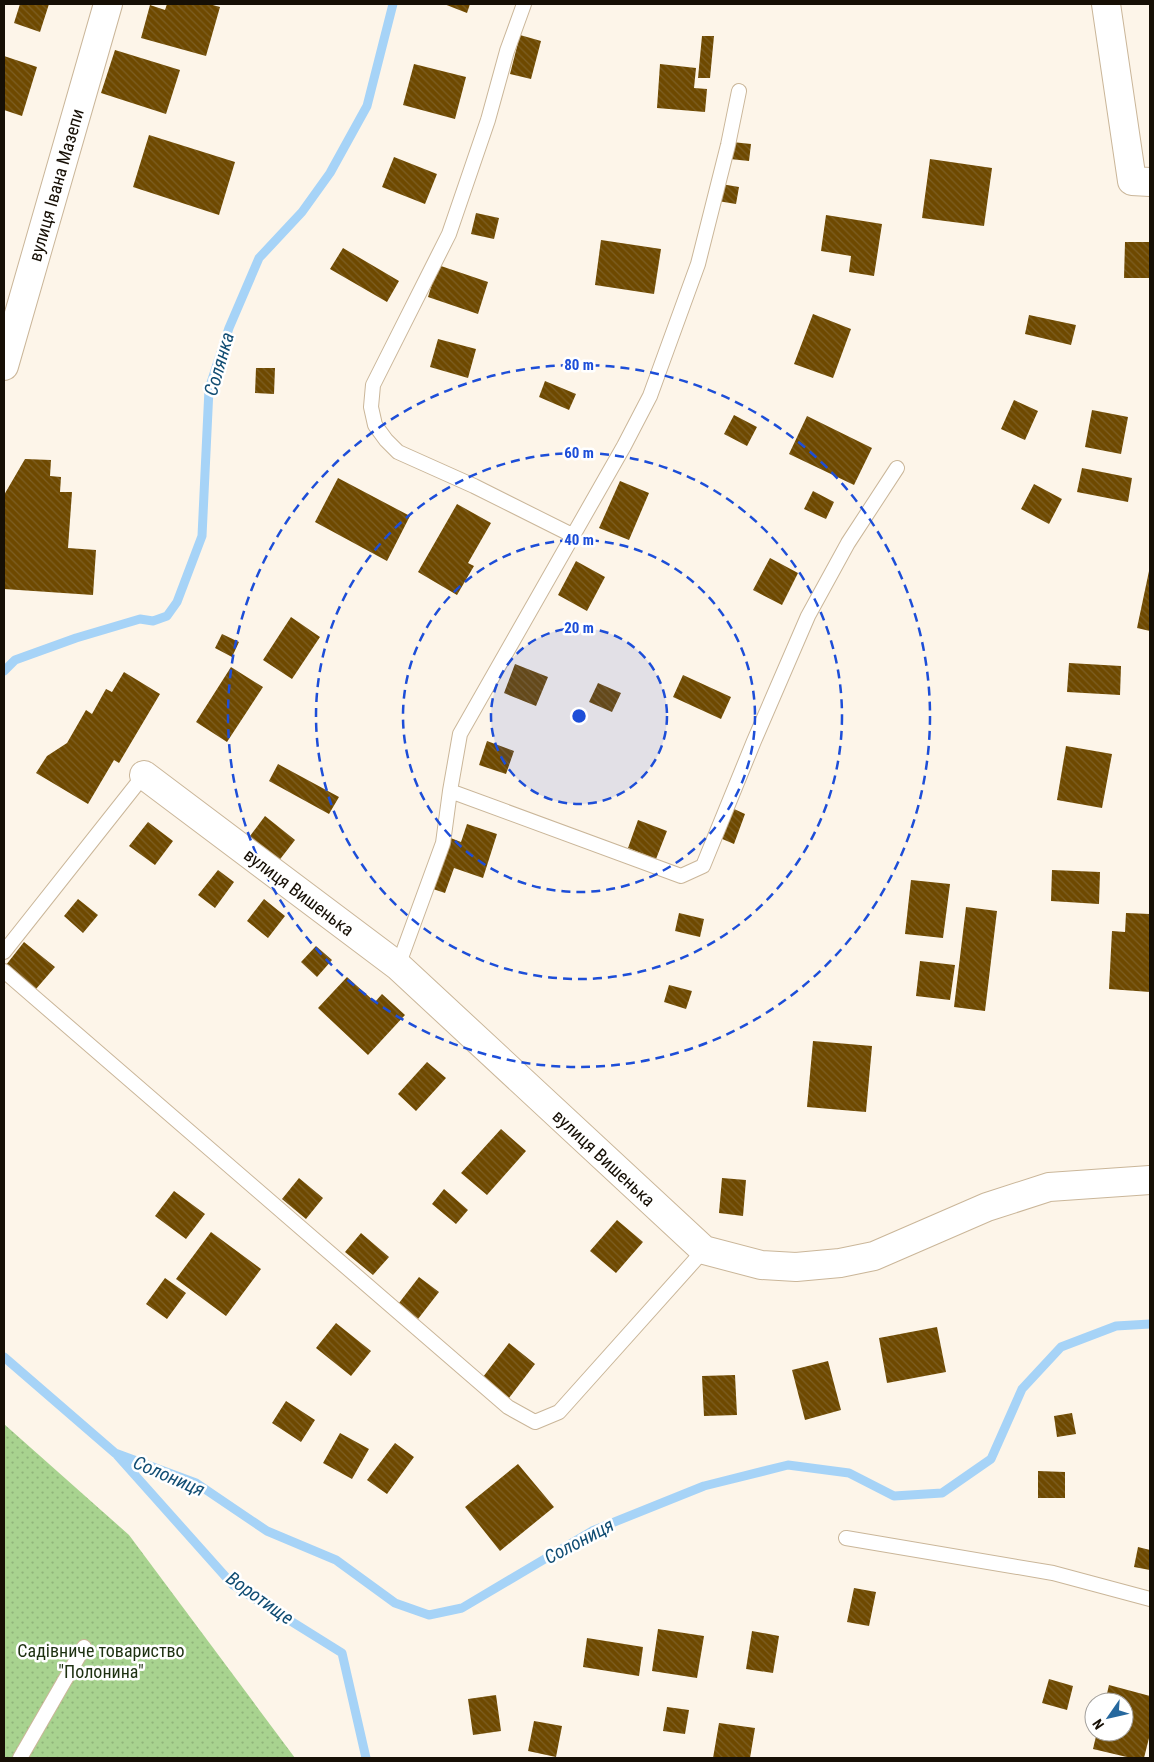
<svg xmlns="http://www.w3.org/2000/svg" width="1154" height="1762" font-family="'Roboto Condensed',sans-serif">
<style>
.garden{fill:url(#garden-dots)}
.lines{fill:none;stroke-linecap:round;stroke-linejoin:round}
.stream{stroke:#a6d3f7;stroke-width:9}
.building{fill:url(#building-back-hatch)}
.service-casing{stroke:#cab699;stroke-width:16}
.minor-casing{stroke:#cab699;stroke-width:30}
.service{stroke:#fff;stroke-width:14}
.minor{stroke:#fff;stroke-width:28}
.ring{fill:none;stroke:#1d4ed8;stroke-width:2.5;stroke-dasharray:9 6}
.labels{text-anchor:middle;dominant-baseline:central;stroke-width:5;stroke-linejoin:round;paint-order:stroke}
.street-label{font-size:18px;fill:#160f05;stroke:#fff}
.park-label{font-size:18px;fill:#1d3010;stroke:#fff}
.water-label{font-size:19px;font-style:italic;fill:#114d73;stroke:#fff}
.centre{fill:#1d4ed8;stroke:#fff;stroke-width:2.5}
.ring-label{font-size:15px;text-anchor:middle;font-weight:bold;fill:#1d4ed8;stroke:#fff;stroke-width:5;stroke-linejoin:round;paint-order:stroke}
</style>
<defs>
<pattern id="garden-dots" width="8" height="8" patternUnits="userSpaceOnUse" patternTransform="scale(1.25)"><rect width="8" height="8" fill="#a8d38f"/><path d="M2 2h.1M6 6h.1" fill="none" stroke="#90b47a" stroke-width="1.8" stroke-linecap="round"/></pattern>
<pattern id="building-back-hatch" width="6" height="6" patternUnits="userSpaceOnUse" patternTransform="scale(1.25)"><rect width="6" height="6" fill="#6e4900"/><path d="M-1 5l2 2M0 0l6 6M5-1l2 2" fill="none" stroke="#7d5f24"/></pattern>
</defs>
<rect width="100%" height="100%" fill="#fdf5e9"/>
<path class="garden" d="M4,1424l125,111 166,223h-291z"/>
<g class="lines">
<path class="stream" d="M4,671l11,-11 61,-22 64,-19 13,2 14,-5 10,-14 25,-66 7,-147 20,-61 30,-70 43,-46 28,-39 37,-67 26,-102
M4,1357l111,96 81,30 71,48 69,29 59,43 34,12 33,-7 130,-77 112,-45 84,-21 61,8 45,23 48,-3 49,-34 31,-70 39,-42 55,-21 34,-2
M117,1455l116,130 109,68 24,105"/>
</g>
<path class="building" d="M20,4h29l-9,28 -26,-9z
M167,4h42l11,3 -14,49 -65,-18 9,-33 15,5z
M444,4h26l-3,9z
M520,35l21,6 -10,38 -21,-5z
M702,36h12l-4,42h-12z
M115,50l65,20 -14,44 -65,-21z
M4,56l33,11 -15,49 -18,-6z
M414,64l52,13 -11,42 -52,-14z
M660,64l36,4 -2,20 13,1 -2,23 -48,-4z
M149,135l86,27 -16,53 -86,-28z
M732,142l19,2 -2,17 -19,-2z
M394,157l43,17 -12,30 -43,-17z
M930,159l62,9 -8,58 -62,-8z
M721,184l18,3 -3,17 -18,-3z
M476,213l23,5 -5,21 -23,-5z
M826,215l56,9 -8,52 -25,-4 2,-16 -30,-5z
M601,240l60,9 -7,45 -59,-9z
M1125,242h25v36h-26z
M343,248l56,33 -12,21 -57,-33z
M438,265l50,17 -10,32 -50,-17z
M813,314l38,15 -18,49 -39,-14z
M1029,315l47,10 -5,20 -46,-11z
M438,339l38,10 -8,29 -38,-11z
M256,368h19l-1,26 -19,-1z
M545,381l31,13 -7,16 -30,-13z
M1014,400l24,11 -13,29 -24,-11z
M1092,410l36,7 -7,37 -36,-7z
M734,415l23,12 -10,19 -23,-12z
M807,416l65,32 -18,37 -65,-31z
M25,459l26,1 -1,16 11,1 -1,15h12l-4,56 28,2 -3,45 -89,-6v-94z
M1082,468l50,10 -4,24 -51,-10z
M338,478l72,38 -23,45 -72,-39z
M620,481l29,12 -20,47 -30,-12z
M1034,484l28,15 -13,25 -28,-15z
M813,491l21,11 -8,17 -22,-10z
M457,504l34,19 -23,40 6,3 -17,29 -39,-23z
M770,558l28,15 -16,32 -29,-15z
M576,561l29,16 -18,34 -29,-16z
M1149,571h1v60l-13,-3z
M291,617l29,20 -28,42 -29,-19z
M222,634l17,8 -7,15 -17,-9z
M1069,663l52,3 -1,29 -53,-3z
M515,664l33,13 -12,29 -32,-13z
M231,667l32,20 -36,55 -31,-20z
M124,672l36,22 -41,69 -5,-3 -26,44 -52,-31 11,-17 20,-13 19,-33 6,4 14,-25 6,3z
M683,675l48,22 -10,22 -48,-22z
M598,683l23,10 -9,19 -23,-10z
M487,741l27,10 -8,23 -27,-9z
M1066,746l46,8 -10,54 -45,-8z
M278,764l61,33 -10,17 -60,-33z
M732,808l13,6 -11,30 -14,-6z
M265,816l30,24 -21,27 -30,-23z
M638,820l29,11 -11,28 -28,-11z
M148,822l25,19 -18,24 -26,-19z
M467,824l30,10 -14,44 -29,-10 -9,25 -15,-5 18,-51 13,5z
M218,870l16,12 -19,26 -17,-13z
M1052,870l48,2 -1,32 -48,-3z
M911,880l39,4 -7,54 -38,-4z
M78,899l20,16 -15,18 -19,-17z
M264,899l21,17 -17,22 -21,-17z
M966,907l31,4 -12,100 -31,-4z
M679,913l25,6 -4,18 -25,-6z
M1126,913l24,1v78l-41,-3 3,-58 13,1z
M24,942l31,25 -19,22 -30,-24z
M316,946l16,14 -15,17 -16,-15z
M920,961l35,4 -5,35 -34,-4z
M347,977l28,25 7,-8 23,21 -37,40 -50,-47z
M669,985l23,6 -6,18 -22,-7z
M813,1041l59,5 -6,66 -59,-5z
M427,1062l19,16 -30,33 -18,-17z
M501,1129l25,22 -39,44 -26,-22z
M299,1178l24,20 -17,21 -24,-20z
M722,1178l24,2 -3,36 -24,-3z
M444,1189l24,21 -12,14 -24,-20z
M174,1191l31,23 -19,25 -31,-23z
M617,1220l26,22 -27,31 -26,-22z
M211,1232l50,37 -35,47 -50,-37z
M361,1233l28,24 -16,18 -28,-23z
M419,1277l20,15 -21,27 -19,-16z
M165,1278l21,15 -19,26 -21,-15z
M336,1323l35,28 -20,25 -35,-28z
M937,1327l9,45 -59,11 -8,-45z
M509,1343l26,21 -26,34 -26,-21z
M828,1361l13,49 -36,10 -13,-50z
M735,1375l2,40 -33,1 -2,-40z
M286,1401l29,19 -14,22 -29,-19z
M1072,1413l4,21 -19,3 -3,-21z
M340,1433l29,16 -17,30 -29,-16z
M395,1443l19,14 -27,37 -20,-14z
M518,1464l36,43 -54,44 -35,-44z
M1038,1471l27,1v26h-27z
M1138,1547l12,3v20l-16,-3z
M854,1588l22,4 -7,34 -22,-4z
M658,1629l46,7 -7,42 -45,-7z
M752,1631l27,5 -6,37 -27,-4z
M587,1638l56,9 -4,29 -56,-9z
M1049,1679l24,7 -6,24 -25,-7z
M1109,1685l41,11v38l-6,24h-13l-38,-9 4,-17h27v-30h-19z
M496,1695l5,36 -28,4 -5,-36z
M667,1707l22,3 -4,24 -22,-3z
M534,1721l28,5 -6,31 -28,-6z
M719,1723l36,5 -5,30h-37z"/>
<g class="lines">
<defs>
<path id="service" d="M524,4l-17,47 -19,69 -39,114 -76,151 -2,22 4,18 11,15 12,12 76,34 98,49
M450,791l231,85 22,-10 51,-125 54,-125 40,-73 49,-75
M4,952l140,-177
M398,966l45,-123 7,-52 10,-57 164,-288 26,-50 48,-132 30,-119 11,-54
M4,971l504,436 27,15 24,-10 145,-162
M846,1538l207,35 97,26
M20,1758l64,-111"/>
<path id="minor" d="M1106,4l26,177 18,1
M4,366l104,-362
M144,775l254,191 306,284 57,15 35,2 44,-4 34,-7 113,-49 62,-20 101,-7"/>
</defs>
<use href="#service" class="service-casing"/>
<use href="#minor" class="minor-casing"/>
<use href="#service" class="service"/>
<use href="#minor" class="minor"/>
</g>
<circle cx="579" cy="716" r="88" fill="#1d4ed8" fill-opacity=".12"/>
<g class="ring">
<circle cx="579" cy="716" r="88"/>
<circle cx="579" cy="716" r="176"/>
<circle cx="579" cy="716" r="263"/>
<circle cx="579" cy="716" r="351"/>
</g>
<g class="labels">
<g class="street-label">
<text transform="translate(56 185) rotate(-74)">вулиця Івана Мазепи</text>
<text transform="translate(299 892) rotate(37)">вулиця Вишенька</text>
<text transform="translate(604 1158) rotate(43)">вулиця Вишенька</text>
</g>
<g class="park-label">
<text x="101" y="1650">Садівниче товариство<tspan x="101" dy="21">"Полонина"</tspan></text>
</g>
<g class="water-label">
<text transform="translate(219 364) rotate(-74)">Солянка</text>
<text transform="translate(169 1476) rotate(23)">Солониця</text>
<text transform="translate(579 1541) rotate(-28)">Солониця</text>
<text transform="translate(260 1598) rotate(35)">Воротище</text>
</g>
</g>
<circle cx="579" cy="716" r="8" class="centre"/>
<g class="ring-label">
<text x="579" y="370">80 m</text>
<text x="579" y="458">60 m</text>
<text x="579" y="545">40 m</text>
<text x="579" y="633">20 m</text>
</g>
<rect width="1154" height="1762" fill="none" stroke="#160f05" stroke-width="10"/>
<g transform="translate(1109 1717) rotate(236)"><circle r="24" fill="#ffffff" stroke="#a29f9b"/>
<path d="M0-4L9 19L0 12L-9 19Z" fill="#26689e"/>
<text y="-8" font-size="14" font-weight="bold" text-anchor="middle" fill="#160f05">N</text>
</g>
</svg>
